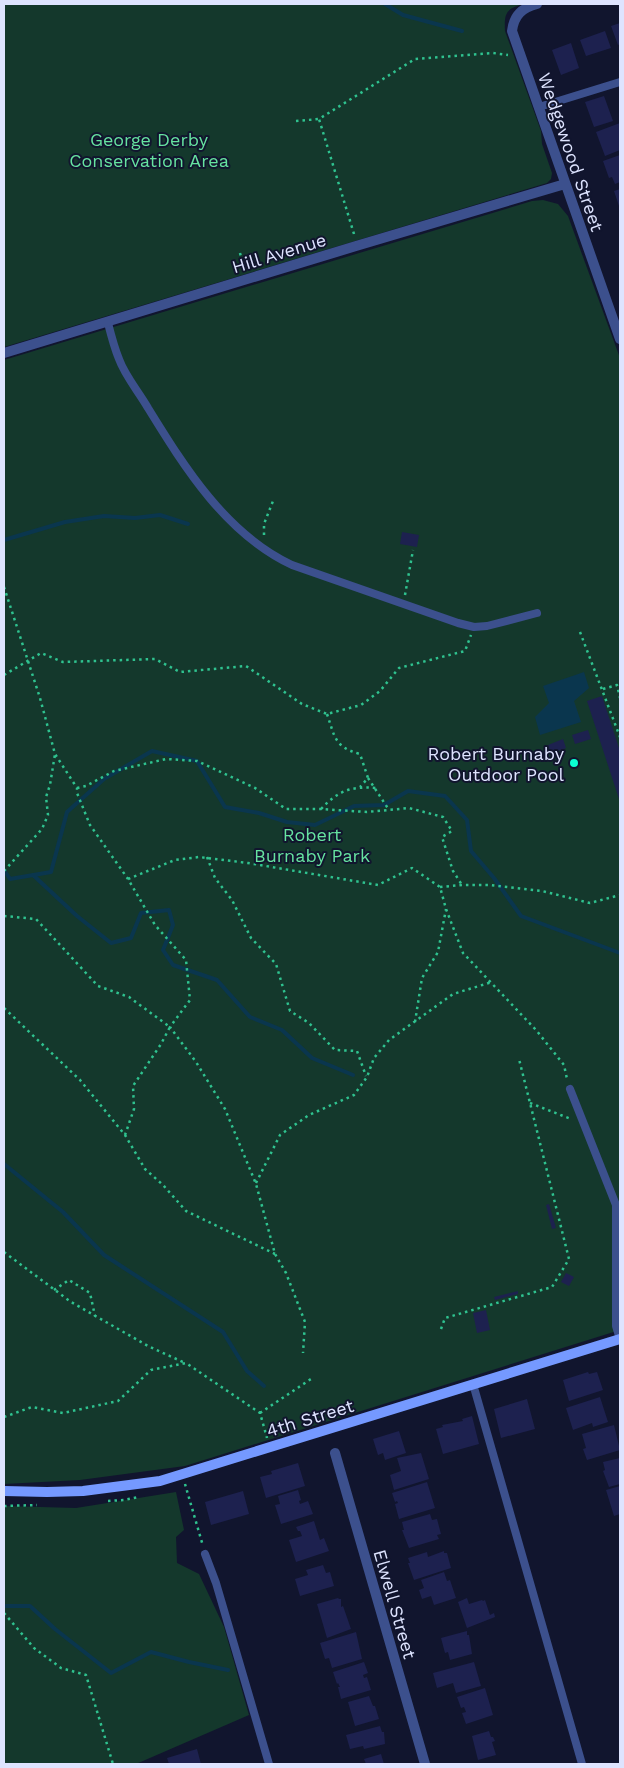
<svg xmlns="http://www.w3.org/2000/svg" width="624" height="1768" font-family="'Work Sans',sans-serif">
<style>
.green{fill:#14382c}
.water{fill:#0a364e}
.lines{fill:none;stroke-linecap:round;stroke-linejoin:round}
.stream{stroke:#0a364e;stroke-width:4}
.building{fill:#1d214f}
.path{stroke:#2fc28f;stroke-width:2.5;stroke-dasharray:2.5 4;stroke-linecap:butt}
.lane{stroke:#3c508d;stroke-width:8}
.street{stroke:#3c508d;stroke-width:10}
.secondary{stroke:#7599ff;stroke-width:10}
.poi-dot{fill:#0affd2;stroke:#11152e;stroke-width:2}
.labels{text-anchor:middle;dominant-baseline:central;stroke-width:4;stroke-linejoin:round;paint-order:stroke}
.park-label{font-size:18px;fill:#66e3a0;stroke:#11152e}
.street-label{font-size:18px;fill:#dee4ff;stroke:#11152e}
.poi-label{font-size:18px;fill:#dee4ff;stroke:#11152e;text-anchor:end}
</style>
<rect width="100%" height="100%" fill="#11152e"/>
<path class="green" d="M4,4h519c-17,5 -19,9 -18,27l36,100 1,13 10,29 -1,6 -4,4 -543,164z
M543,200l15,4 10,12 52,142v972l-435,136 -105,14 -76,4v-1124l528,-159z
M176,1492l8,38 -8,7 1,26 22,11 25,53 25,88 -113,49h-132v-258l72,2z"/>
<path class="water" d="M584,672l5,16 -15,13 7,21 -41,13 -5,-18 14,-14 -6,-17z"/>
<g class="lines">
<path class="stream" d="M385,4l18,11 59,16
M4,540l61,-18 39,-6 31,2 25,-3 28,9
M4,870l6,9 41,-7 16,-60 37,-33 48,-28 45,10 28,46 34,6 28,9 28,3 39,-19 30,-1 24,-14 37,5 22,24 4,31 23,27 27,38 99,37
M33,875l44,41 34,27 20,-5 10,-25 28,-3 4,15 -10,25 10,15 44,15 33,37 32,13 30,28 41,17
M4,1164l59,48 41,43 119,77 24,39 17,15
M4,1606h26l25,23 56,44 40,-21 38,10 39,8"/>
</g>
<path class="building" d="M620,23v21l-2,1 -7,-19z
M605,31l6,17 -25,8 -6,-16z
M571,43l8,25 -18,7 -9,-25z
M604,96l9,25 -19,6 -9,-25z
M620,123v27l-15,6 -9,-24z
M620,155v27l-5,2 -3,-7 -3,1 -6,-17z
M620,189v20l-6,-18z
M402,532l17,3 -2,12 -17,-3z
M602,696l18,55v51l-33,-101z
M588,730l3,9 -16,5 -3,-9z
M563,739l3,9 -15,6 -3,-9z
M549,1204l7,24 -4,1 -6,-24z
M566,1273l8,4 -5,9 -8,-4z
M518,1291v3l-23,6 -1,-3z
M486,1310l4,20 -13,3 -4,-20z
M588,1372l1,2 8,-2 6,18 -34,11 -6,-21z
M600,1397l8,25 -15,5 -1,-4 -19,7 -7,-22z
M527,1399l8,30 -34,9 -7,-29z
M472,1416l7,28 -36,10 -7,-25 7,-2 -1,-2 21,-4 -1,-2z
M614,1425l6,25 -33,10 -4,-11 3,-1 -4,-14z
M399,1431l7,22 -21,7 -2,-7 -5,2 -5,-16z
M421,1453l8,26 -35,11 -4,-15 11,-4 -4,-13z
M620,1458v26l-11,3 -6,-16 2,-1 -2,-8z
M298,1463l7,23 -39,12 -6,-21 12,-3 -1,-3z
M427,1482l8,26 -36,11 -4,-15 3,-1 -1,-2 -2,1 -3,-9z
M620,1486v28l-6,2 -8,-26z
M298,1490l3,10 -2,1 1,3 8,-3 5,13 -32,10 -6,-19 5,-1 -2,-8z
M243,1491l6,23 -38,11 -6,-23z
M430,1514l2,6 5,-1 4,15 -4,1 2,4 -30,9 -7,-18h2l-2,-8z
M314,1521l6,19 4,-2 5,13 -33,11 -7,-22 13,-4 -2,-5h-2l-2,-4z
M444,1551v2h3l4,15 -37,12 -6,-17h2l-2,-5 19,-6 1,5z
M323,1565l3,8 4,-1 4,14 -34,10 -5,-17 13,-4 -2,-5z
M444,1572l3,9 3,-1 6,18 -22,7 -3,-9 -9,3 -3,-9 5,-2 -3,-8z
M338,1598l1,1h2v8l2,-1 8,23 -24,9 -10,-34z
M467,1598l2,6 13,-4 1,1 2,-1 5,15 4,-2 1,4 -28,11 -9,-26z
M467,1631v4h2l3,19 -22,6 -2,-8 -3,1 -4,-15z
M356,1632l6,27 -30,9 -3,-10 -4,1 -5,-16z
M364,1662l4,11 -5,2 1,3 3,-1 4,13 -30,9 -3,-12h2l-2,-4 -1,1 -4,-12z
M474,1662l7,24 -25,7 -3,-10 -16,5 -4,-15z
M485,1688l8,27 -27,9 -4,-11 4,-1 -2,-5 -3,1 -4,-11z
M369,1696l4,10h2l4,13 -24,7 -7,-24z
M380,1726l2,6h2l1,12 -21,5 -1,-3 -13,3 -4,-14z
M489,1731l2,6h2l2,4 -3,1 4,13 -18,5 -6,-24z
M197,1749l4,15h-32l-2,-6z
M381,1754l3,10h-18l-2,-5z"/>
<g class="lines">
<path class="path" d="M296,121l23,-2
M354,234l-35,-115 96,-60 78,-6 15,2
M240,253l4,16
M264,535v-11l9,-23
M4,587l36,111 15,56 22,34v5l13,32 38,54 27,46 31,35 4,40 -20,27 26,35 29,47 31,75 19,70 11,19 19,49 -2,31
M405,595l8,-45
M580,632l40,105
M4,675l37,-22 22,9 92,-3 25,13 66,-6 56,38 25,10 34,-9 19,-14 19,-23 66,-17 6,-16
M603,689l14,-4 3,13
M327,714c8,23 7,33 33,40l8,24 -8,9
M368,778l21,32
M77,788l9,-2 28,-15 52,-12 31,2 58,27 31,21h35l46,3 42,-4 34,9 9,14 -10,6 11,34 9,14
M321,809c17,-18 29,-23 55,-21
M207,857l8,21 17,22 19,38 25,26 14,47 19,12 26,27 22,1 9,25
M4,871l38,-42 6,-14 -2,-18 4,-12 5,-31
M128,879l47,-19 24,-3 49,6 130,22 34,-17 28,19 6,22 17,44 73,77 28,35 3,14
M440,887l22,-2h27l53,6 48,12 30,-8
M4,916l32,3 62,67 31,11 41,30 -9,17 -28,42 1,23 -9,26
M4,1008l76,72 45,55 20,34 18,16 23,26 89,43
M415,1022l7,-44 16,-26 8,-43
M530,1103l41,16
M256,1183l24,-48 29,-20 45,-20 13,-18 7,-19 15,-18 64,-46 39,-12
M4,1252l67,50 77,44 37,17
M54,1290l15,-10 21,13 5,23
M441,1329l4,-11 107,-31 17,-28 -50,-200
M260,1413l54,-36
M4,1417l28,-10 31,6 55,-12 33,-31 35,-7 74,50 7,25
M185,1484l18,62
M108,1501l16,-1 15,-3
M4,1506l33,-1
M4,1613l30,35 27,20 25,7 27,89"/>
<path class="lane" d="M539,107l81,-25
M108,323c3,12 6,24 11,36 6,17 20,33 29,49 37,60 78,126 144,157l166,58 16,4 13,-1 50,-13
M570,1089l46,116v121l4,13
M473,1384l109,380
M205,1554l11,29 53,181"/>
<path class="street" d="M537,4c-15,4 -23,11 -25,27l108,308
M4,353l352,-107 209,-62
M335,1453l90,311"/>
<path class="secondary" d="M4,1491l43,1 36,-1 77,-10 460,-142"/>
</g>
<circle class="poi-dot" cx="574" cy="763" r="5"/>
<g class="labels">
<g class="park-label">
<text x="149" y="139">George Derby<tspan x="149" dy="21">Conservation Area</tspan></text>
<text x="312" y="834">Robert<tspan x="312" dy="21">Burnaby Park</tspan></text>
</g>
<g class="street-label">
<text transform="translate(571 152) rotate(71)">Wedgewood Street</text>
<text transform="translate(279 253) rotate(-17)">Hill Avenue</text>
<text transform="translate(310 1418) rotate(-17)">4th Street</text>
<text transform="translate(395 1604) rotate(74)">Elwell Street</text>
</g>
<g class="poi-label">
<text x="564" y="753">Robert Burnaby<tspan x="564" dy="21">Outdoor Pool</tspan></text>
</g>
</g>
<rect width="624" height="1768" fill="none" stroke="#dee4ff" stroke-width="10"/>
</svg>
